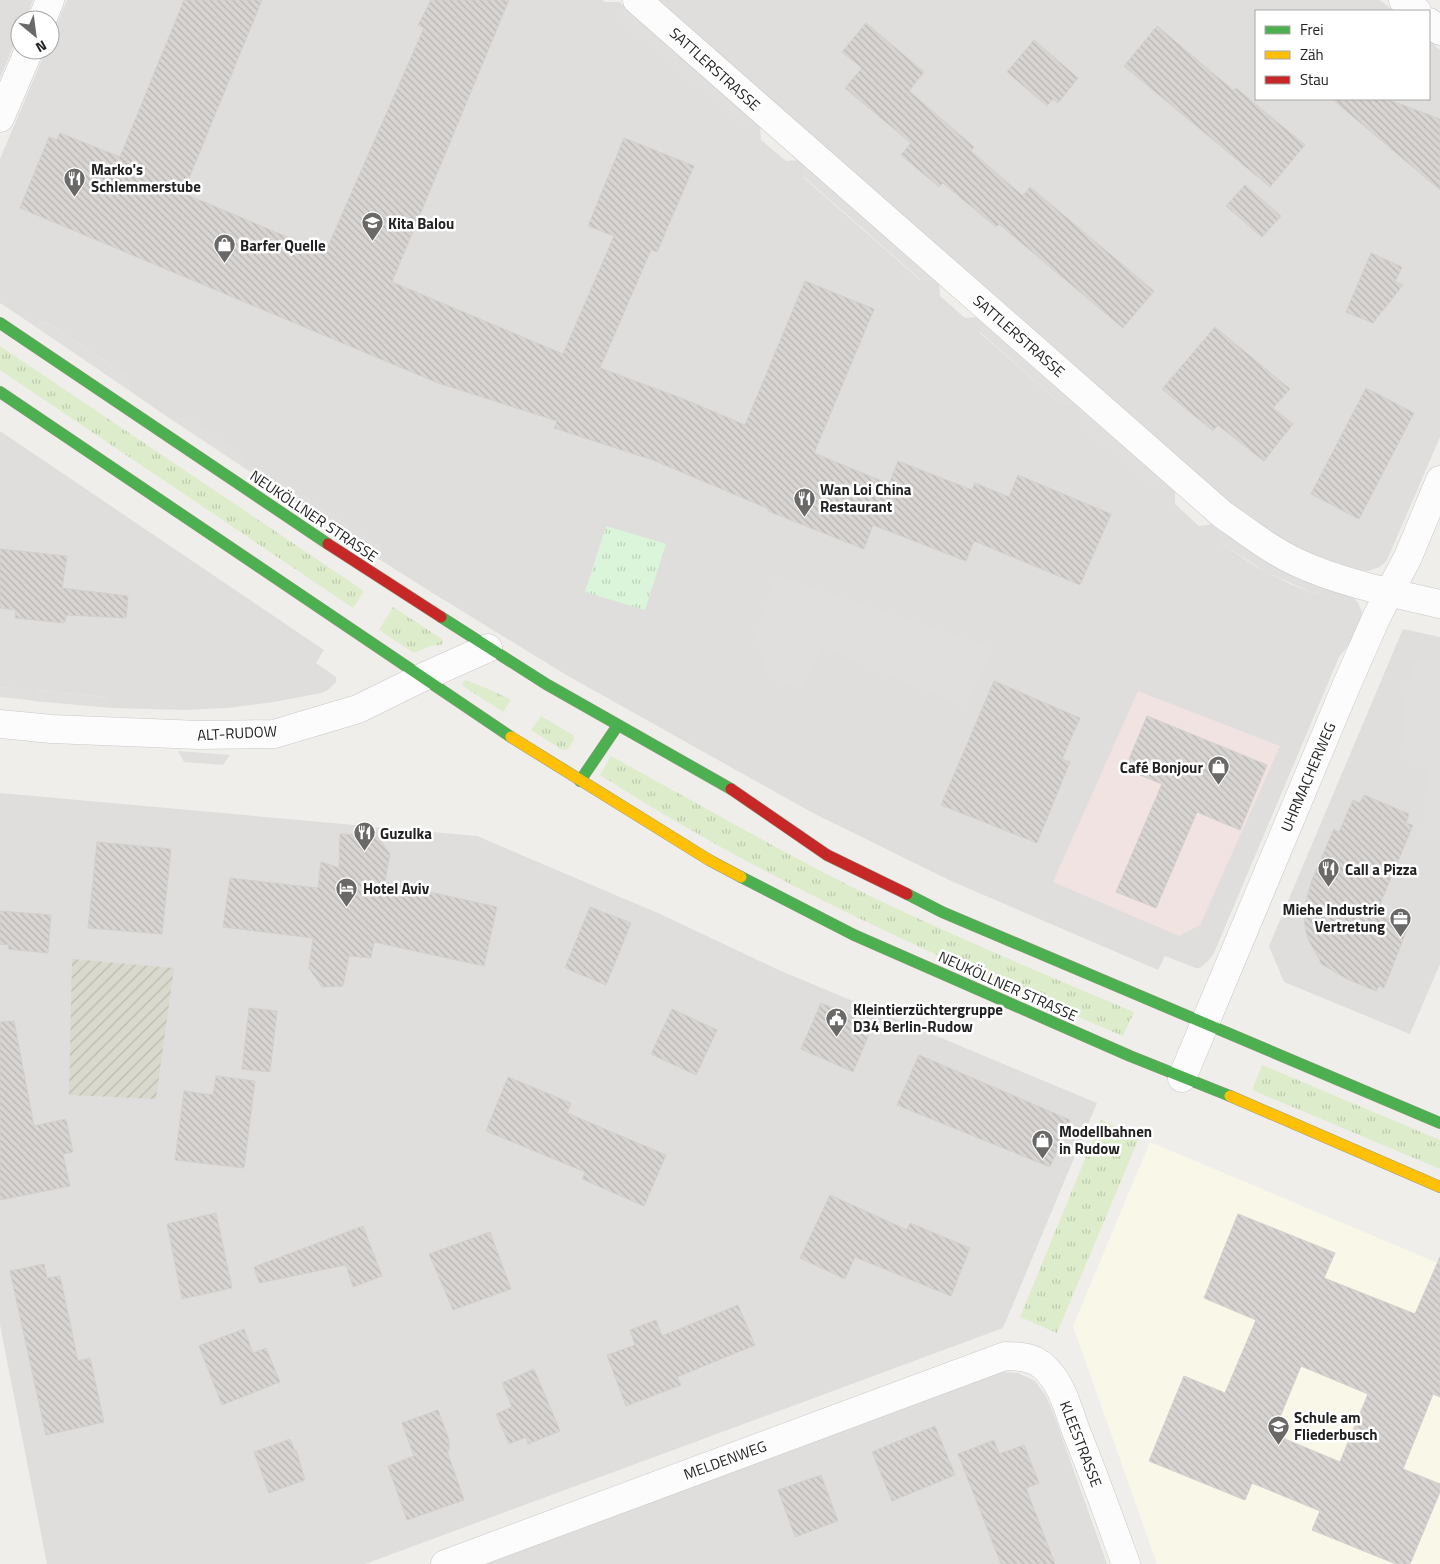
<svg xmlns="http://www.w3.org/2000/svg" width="1440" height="1564" font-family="'Titillium Web',sans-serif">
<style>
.residential{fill:#dfdedc}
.commercial{fill:#f1e3e1}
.education{fill:#f8f7e8}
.construction{fill:url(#construction-furrows)}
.grass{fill:url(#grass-tufts)}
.park{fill:url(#park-tufts)}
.parking{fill:#e0dfde}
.building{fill:url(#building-back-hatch);stroke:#d3d0cc;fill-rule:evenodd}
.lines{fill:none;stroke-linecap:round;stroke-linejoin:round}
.street-casing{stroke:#c9c8c7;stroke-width:29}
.fast-casing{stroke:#999a82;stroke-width:12}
.slow-casing{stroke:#999a82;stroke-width:12}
.jam-casing{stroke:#999a82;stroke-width:12}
.street{stroke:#fdfcfc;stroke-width:28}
.fast{stroke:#4caf50;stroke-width:11}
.slow{stroke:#ffc107;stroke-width:11}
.jam{stroke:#c62828;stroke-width:11}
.labels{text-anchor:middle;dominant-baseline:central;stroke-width:5;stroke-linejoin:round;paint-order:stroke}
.street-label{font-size:15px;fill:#222;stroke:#fff}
.poi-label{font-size:15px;font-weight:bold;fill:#222;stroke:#fff;text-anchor:start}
</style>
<defs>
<pattern id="construction-furrows" width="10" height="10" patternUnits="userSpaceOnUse" patternTransform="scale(1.25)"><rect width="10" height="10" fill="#d9d9cd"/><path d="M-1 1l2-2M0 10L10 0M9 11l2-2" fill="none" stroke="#babab0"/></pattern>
<pattern id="grass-tufts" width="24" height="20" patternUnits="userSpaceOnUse" patternTransform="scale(1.25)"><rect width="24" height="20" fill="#ddeccb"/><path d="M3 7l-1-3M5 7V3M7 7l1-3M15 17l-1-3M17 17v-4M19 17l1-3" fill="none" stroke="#bdcaae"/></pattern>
<pattern id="park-tufts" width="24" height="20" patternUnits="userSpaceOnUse" patternTransform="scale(1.25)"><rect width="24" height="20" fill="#daf5da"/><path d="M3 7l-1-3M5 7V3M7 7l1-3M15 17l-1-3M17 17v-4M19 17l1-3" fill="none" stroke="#bbd2bb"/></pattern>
<pattern id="building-back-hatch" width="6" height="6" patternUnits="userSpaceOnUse" patternTransform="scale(1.25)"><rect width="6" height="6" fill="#d7d4d2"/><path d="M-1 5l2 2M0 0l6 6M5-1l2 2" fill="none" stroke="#b8b6b4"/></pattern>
</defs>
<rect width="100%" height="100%" fill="#f0eeeb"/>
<path class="residential" d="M0,0h33l-8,20h-5v11l-20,47z
M67,0h535l3,2h15l3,3v14l120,104 13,-2 4,4 1,15 25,21 14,-1 5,4 -1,14 116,102 14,-1 5,4 1,13 25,22 14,-1 5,5 -4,11 81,71 14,-1 5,4 2,15 73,64h15l5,3v15l24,22 15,-2 6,4 1,15 34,23 35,18 25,10 13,-6 25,9 5,6 4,9v6l-7,19 -16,20 -125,296 -5,7 -9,8h-4l-31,-12 -7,14 -207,-89 -140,-69 -243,-136 -137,-84 -49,-31 -3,-14 -78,-53 -14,3 -44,-30 -3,-14 -52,-36 -16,3 -42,-29 -4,-16 -79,-53 -14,3 -33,-22v-144l46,-109h4v-10z
M657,0h723l14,11h-138v88h173v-58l11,9v387l-53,123 -7,7 -12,4 -8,-1 -31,-10 -32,-12 -30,-18 -34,-25z
M0,431l324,219 -8,13 20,14v5l-8,8 -7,3 -47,9 -47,6 -43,2 -72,-2 -7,-11 -64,-7 -8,11 -4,-1 -7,-11 -22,-2z
M1403,629l37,8v327l-30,70 -126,-52 -15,-36z
M0,793l477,43 183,78 121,57 316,132 -94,225 -638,236h-318l-47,-239z
M1003,1372l15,1 17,8 11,15 7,16 54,152h-626z"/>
<path class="commercial" d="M1138,691l142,55 -80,179 -21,11 -126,-54z"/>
<path class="education" d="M1150,1142l290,122v300h-283l-84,-238z"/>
<path class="construction" d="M72,959l102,9 -18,131 -87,-4z"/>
<path class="grass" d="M0,346l364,245 -11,17 -353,-238z
M393,607l49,32 1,3 -2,3 -11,1 -16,7 -35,-23z
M465,680l26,10 20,10 -8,12 -40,-26 -1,-3z
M541,716l32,19 1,5 -6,9 -6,1 -31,-20z
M611,756c84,46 167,94 253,137 89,43 180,81 270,119l-11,24c-182,-77 -356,-154 -523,-261z
M1262,1065l178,75v29l-188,-79z
M1101,1120l38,18 -82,195 -37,-16z"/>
<path class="park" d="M606,526l60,18 -21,66 -60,-18z"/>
<path class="parking" d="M623,5l133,116 -13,3 -120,-105z
M805,164l129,115 -13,1 -117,-103z
M47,322l79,53 4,16 -97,-66z
M984,322l91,81 -14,1 -81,-72z
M1080,407l90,79 -15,1 -73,-65z
M188,416l53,37 2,14 -71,-47z
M301,494l78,53 3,14 -95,-64z
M1220,528l108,60 -13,6 -49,-22 -45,-29z
M777,575l215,73 -28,58 -143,-59 -20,42 -33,-12 -12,-41z
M1418,658l22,3v179l-18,-1 6,-76 -28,-3 7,-77z
M0,687l23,2 6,11 -29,-3z
M41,690l64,7 7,11 -79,-7z
M178,751l52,4 -7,10 -39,-3z"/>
<path class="building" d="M184,0h78l-79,193 142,60 99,-225 -6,-3 13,-25h78l-117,282 171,72 51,-118 -26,-10 36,-88 70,28 -37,86 -6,-2 -51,118 81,30 64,27 60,-144 69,28 -60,144 75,31 9,-23 74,29 3,-7 34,14 9,-22 93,39 -31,71 -106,-44 -8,20 -93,-36 -9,24 -96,-38 1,-2 -116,-49 -99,-32 3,-7 -119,-38 -418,-175 29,-71 8,3 3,-7 60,24z
M866,23l58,49 -15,19 65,56 -3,4 52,45 7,-9 124,104 -31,37 -124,-104 -3,3 -53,-44 -4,4 -38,-32 10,-12 -66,-55 17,-20 -20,-16z
M1157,26l77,65 2,-3 69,57 -35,42 -146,-121z
M1034,40l44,38 -20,25 -5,-4 -6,7 -40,-34z
M1332,99h55l53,20v71z
M1245,185l36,31 -19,21 -36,-31z
M1371,253l31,14 -7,15 8,3 -30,38 -27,-11z
M1215,327l75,62 -17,19 20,16 -29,37 -46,-36 -5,6 -51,-42z
M1366,388l48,25 -55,106 -48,-25z
M0,549l67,7 -5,32 66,8 -2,22 -59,-3 -3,8 -49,-5 1,-8 -16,-2z
M994,681l86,37 -18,41 8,3 -33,81 -96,-38z
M1147,716l120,49 -27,65 -43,-18 -41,96 -40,-16 46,-108 -37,-15z
M1364,795l45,19 -3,9 7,2 -37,89 32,13 -24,61 -5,-2 -3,5 -29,-12 -27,-16v-3l-11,-19 -3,-9 -3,-21 9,-31 22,-51 5,3 14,-32 7,3z
M340,834l37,2 13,18 -5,28 112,25 -13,59 -110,-24 -3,16 -22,-2 -6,30 -21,1 -13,-19 4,-30 -90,-11 7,-49 88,10 3,-26 18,6z
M97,842l74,7 -9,85 -74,-6z
M590,907l41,16 -25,62 -41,-17z
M0,911l51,4 -3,38 -40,-4 1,-4 -9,-1z
M821,1003l52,22 -20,47 -52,-23z
M249,1008l28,3 -7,61 -28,-3z
M672,1009l45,21 -21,45 -45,-21z
M14,1021l20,105 32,-7 7,33 -10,2 7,32 -70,14v-178z
M919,1055l151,65 -20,47 -153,-62z
M216,1076l39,5 -11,87 -69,-8 9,-69 29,4z
M508,1077l63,26 -4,10 99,42 -22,51 -62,-27 3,-7 -99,-41z
M830,1195l77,35 3,-7 60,25 -19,48 -96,-39 -10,22 -45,-21z
M216,1213l16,75 -50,11 -15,-75z
M1238,1214l97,39 -11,25 91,36 25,-57v140l-7,-3 -30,75 37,15v8l-30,72h-14l-84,-34 8,-19 -68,-28 -7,17 -96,-39 35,-85 41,17 31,-73 -52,-22zM1301,1366l67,28 -28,68 -67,-28z
M363,1226l19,50 -29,11 -7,-22 -87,18 -5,-16z
M490,1232l21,57 -58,21 -24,-56z
M44,1264l3,14 13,-2 18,85 12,-3 14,64 -58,13 -36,-164z
M738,1305l17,40 -78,32 4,8 -55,21 -19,-51 28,-10 -5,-15 26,-10 6,16z
M244,1329l9,24 13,-5 14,34 -58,23 -23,-59z
M534,1369l26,62 -32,13 -2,-7 -17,7 -13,-30 16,-7 -10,-24z
M438,1410l11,30v11h-2l17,49 -57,20 -19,-54 26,-10 -12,-33z
M935,1426l20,49 -63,26 -20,-49z
M290,1439l5,12 1,-1 9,30 -36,13 -15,-41z
M994,1440l5,14 25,-9 15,38 -13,5 29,76h-54l-43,-110z
M821,1475l17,46 -43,16 -17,-47z"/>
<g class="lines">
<defs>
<path id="street" d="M637,0l585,514c24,17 47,35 74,48 45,21 96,31 144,42
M1403,0l14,11
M42,20l8,-20
M1429,22l11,9
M0,118l29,-68
M0,724l52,5 147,6 75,-1 84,-25 63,-31 67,-30
M1182,1078l165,-394 30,-68 31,-59 32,-77
M445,1564l560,-208c14,0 29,1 39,11 18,16 24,42 32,64 18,44 34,89 50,133"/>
<path id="fast" d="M0,323l328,221
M0,392l511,345
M441,617l105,67 185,105
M580,781l38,-56
M741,877l113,58 276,121 100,40
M907,894l35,18 498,211"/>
<path id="slow" d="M511,737l198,123 32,17
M1230,1096l210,91"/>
<path id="jam" d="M328,544l113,73
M731,789l96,66 80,39"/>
</defs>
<use href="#street" class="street-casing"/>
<use href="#fast" class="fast-casing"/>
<use href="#slow" class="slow-casing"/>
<use href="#jam" class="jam-casing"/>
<use href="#street" class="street"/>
<use href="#fast" class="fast"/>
<use href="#slow" class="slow"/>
<use href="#jam" class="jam"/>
</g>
<defs>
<symbol id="restaurant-pin" viewBox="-11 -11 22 30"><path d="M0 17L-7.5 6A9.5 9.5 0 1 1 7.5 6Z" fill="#6a6968" stroke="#fff"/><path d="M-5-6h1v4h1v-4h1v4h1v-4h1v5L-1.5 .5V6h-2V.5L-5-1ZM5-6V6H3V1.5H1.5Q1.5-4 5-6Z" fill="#fff"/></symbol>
<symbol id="school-pin" viewBox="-11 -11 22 30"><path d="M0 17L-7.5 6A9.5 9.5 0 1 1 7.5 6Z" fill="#6a6968" stroke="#fff"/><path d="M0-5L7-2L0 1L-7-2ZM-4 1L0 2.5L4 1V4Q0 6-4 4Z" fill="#fff"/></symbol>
<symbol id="shop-pin" viewBox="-11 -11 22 30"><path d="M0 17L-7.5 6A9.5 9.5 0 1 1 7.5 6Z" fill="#6a6968" stroke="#fff"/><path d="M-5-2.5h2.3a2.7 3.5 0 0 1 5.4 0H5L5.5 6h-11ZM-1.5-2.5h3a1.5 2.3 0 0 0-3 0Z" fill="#fff"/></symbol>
<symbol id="hotel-pin" viewBox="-11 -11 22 30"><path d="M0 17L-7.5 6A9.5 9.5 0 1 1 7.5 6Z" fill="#6a6968" stroke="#fff"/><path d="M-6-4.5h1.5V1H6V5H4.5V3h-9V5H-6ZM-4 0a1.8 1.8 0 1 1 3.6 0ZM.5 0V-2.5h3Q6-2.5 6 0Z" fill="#fff"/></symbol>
<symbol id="office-pin" viewBox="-11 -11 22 30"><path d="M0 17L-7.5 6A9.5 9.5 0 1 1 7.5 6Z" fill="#6a6968" stroke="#fff"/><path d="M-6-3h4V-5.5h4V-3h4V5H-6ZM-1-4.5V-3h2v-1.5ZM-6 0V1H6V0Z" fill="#fff"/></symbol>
<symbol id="civic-pin" viewBox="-11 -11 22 30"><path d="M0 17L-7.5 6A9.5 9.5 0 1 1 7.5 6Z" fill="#6a6968" stroke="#fff"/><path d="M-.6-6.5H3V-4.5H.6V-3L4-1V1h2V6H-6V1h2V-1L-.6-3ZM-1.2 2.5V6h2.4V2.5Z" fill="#fff"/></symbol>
</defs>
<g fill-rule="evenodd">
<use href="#restaurant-pin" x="62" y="166" width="25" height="34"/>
<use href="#school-pin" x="360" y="210" width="25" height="34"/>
<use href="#shop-pin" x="212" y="232" width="25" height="34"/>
<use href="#restaurant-pin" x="792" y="486" width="25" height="34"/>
<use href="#shop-pin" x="1206" y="754" width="25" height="34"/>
<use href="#restaurant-pin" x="352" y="820" width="25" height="34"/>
<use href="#restaurant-pin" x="1316" y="856" width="25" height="34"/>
<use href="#hotel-pin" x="334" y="876" width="25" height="34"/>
<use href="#office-pin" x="1388" y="906" width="25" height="34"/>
<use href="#civic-pin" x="824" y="1006" width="25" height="34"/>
<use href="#shop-pin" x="1030" y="1128" width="25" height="34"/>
<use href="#school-pin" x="1266" y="1414" width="25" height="34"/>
</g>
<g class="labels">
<g class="street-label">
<text transform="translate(715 69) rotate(42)">SATTLERSTRASSE</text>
<text transform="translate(1019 336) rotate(41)">SATTLERSTRASSE</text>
<text transform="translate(314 516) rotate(34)">NEUKÖLLNER STRASSE</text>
<text transform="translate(237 733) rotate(-3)">ALT-RUDOW</text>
<text transform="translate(1308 777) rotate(-67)">UHRMACHERWEG</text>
<text transform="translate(1008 986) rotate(24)">NEUKÖLLNER STRASSE</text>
<text transform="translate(1081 1444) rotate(69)">KLEESTRASSE</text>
<text transform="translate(725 1460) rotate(-20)">MELDENWEG</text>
</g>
<g class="poi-label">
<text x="91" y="169">Marko's<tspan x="91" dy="17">Schlemmerstube</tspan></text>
<text x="388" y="223">Kita Balou</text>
<text x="240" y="245">Barfer Quelle</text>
<text x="820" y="489">Wan Loi China<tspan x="820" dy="17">Restaurant</tspan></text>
<text x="1203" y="767" text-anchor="end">Café Bonjour</text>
<text x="380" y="833">Guzulka</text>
<text x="1345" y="869">Call a Pizza</text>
<text x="363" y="888">Hotel Aviv</text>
<text x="1385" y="909" text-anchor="end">Miehe Industrie<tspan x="1385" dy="17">Vertretung</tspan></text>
<text x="853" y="1009">Kleintierzüchtergruppe<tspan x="853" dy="17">D34 Berlin-Rudow</tspan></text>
<text x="1059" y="1131">Modellbahnen<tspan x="1059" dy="17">in Rudow</tspan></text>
<text x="1294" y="1417">Schule am<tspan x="1294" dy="17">Fliederbusch</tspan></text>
</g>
</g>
<rect x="1255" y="10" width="175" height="90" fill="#ffffff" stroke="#a7a7a7"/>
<rect x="1265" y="26" width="25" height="8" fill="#4caf50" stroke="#a7a7a7"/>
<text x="1300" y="35" font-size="15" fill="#222222">Frei</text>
<rect x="1265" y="51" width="25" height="8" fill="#ffc107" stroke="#a7a7a7"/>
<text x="1300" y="60" font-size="15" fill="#222222">Zäh</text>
<rect x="1265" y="76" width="25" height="8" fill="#c62828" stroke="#a7a7a7"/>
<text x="1300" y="85" font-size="15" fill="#222222">Stau</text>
<g transform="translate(35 35) rotate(151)"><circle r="24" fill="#ffffff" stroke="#a7a7a7"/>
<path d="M0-4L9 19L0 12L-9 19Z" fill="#6a6968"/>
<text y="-8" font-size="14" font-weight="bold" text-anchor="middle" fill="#222222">N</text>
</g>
</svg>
